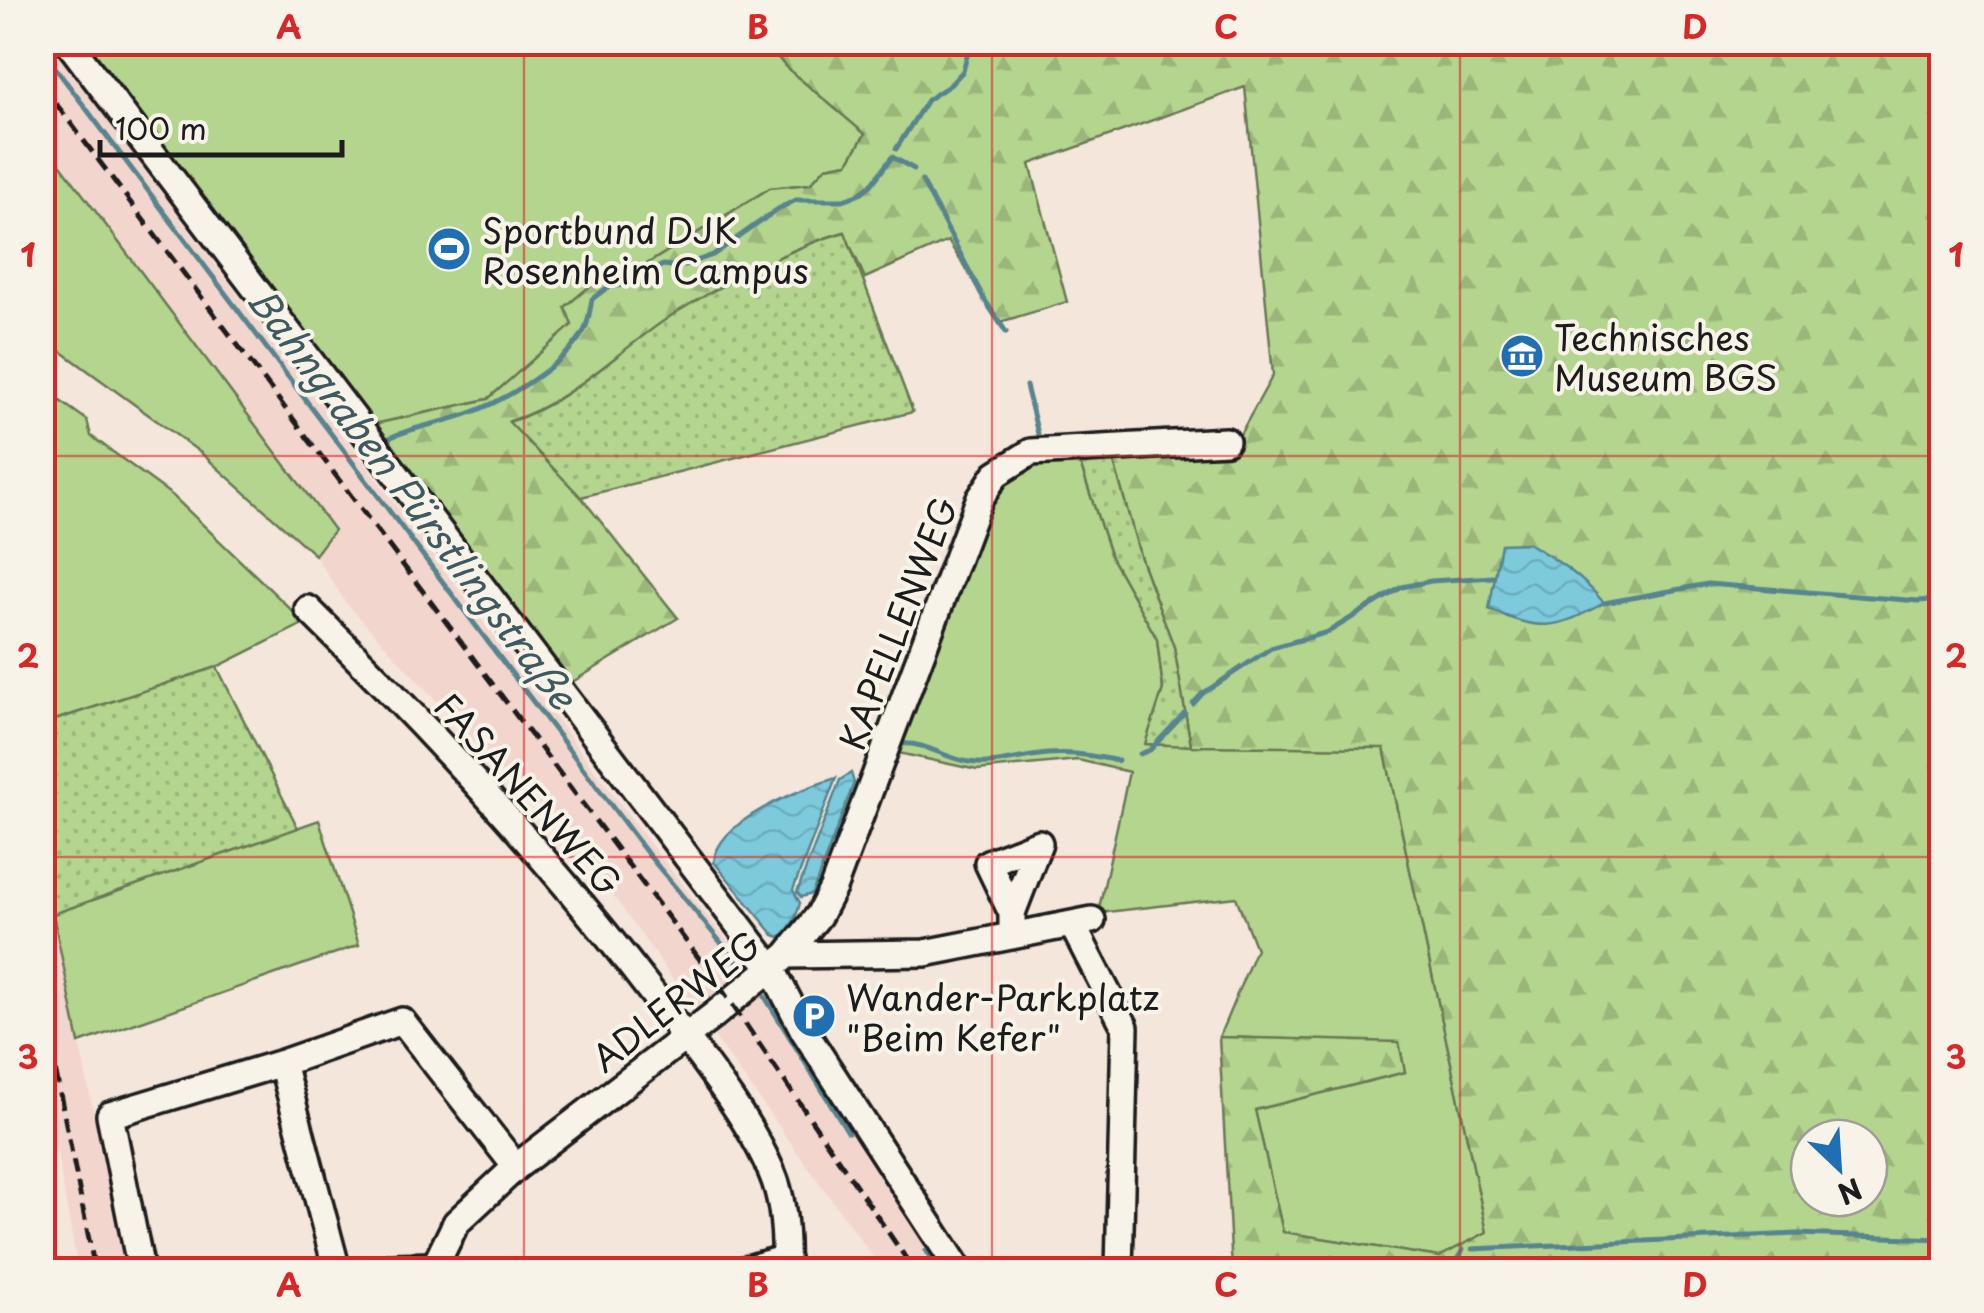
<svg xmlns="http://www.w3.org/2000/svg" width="1984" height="1313" font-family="'Playpen Sans',sans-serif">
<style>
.built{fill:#f2d6ce}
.green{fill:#b4d58e;stroke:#687855;stroke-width:2.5}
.forest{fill:url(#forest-firs);stroke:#687855;stroke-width:2.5;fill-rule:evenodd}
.garden{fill:url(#garden-dots);stroke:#687855;stroke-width:2.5}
.water{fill:url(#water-waves);stroke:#56848f;stroke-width:2.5}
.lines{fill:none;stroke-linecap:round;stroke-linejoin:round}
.stream{stroke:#56848f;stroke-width:5}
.minor-casing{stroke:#1c1c1c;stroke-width:32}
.minor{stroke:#f7f3e8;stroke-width:25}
.rail{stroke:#1c1c1c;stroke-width:5;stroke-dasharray:15 8;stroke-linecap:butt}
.grid{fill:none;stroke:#d62828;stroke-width:2.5;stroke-opacity:0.55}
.labels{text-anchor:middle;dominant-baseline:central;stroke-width:8;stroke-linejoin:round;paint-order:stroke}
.poi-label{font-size:35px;fill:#1c1c1c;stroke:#f7f3e8;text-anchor:start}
.street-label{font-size:35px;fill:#1c1c1c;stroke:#f7f3e8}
.water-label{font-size:38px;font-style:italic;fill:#3e595f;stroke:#f7f3e8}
.neatline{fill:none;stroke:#d62828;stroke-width:4}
.grid-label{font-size:32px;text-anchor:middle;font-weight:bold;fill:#d62828}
</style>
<defs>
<pattern id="forest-firs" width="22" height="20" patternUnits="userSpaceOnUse" patternTransform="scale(2.5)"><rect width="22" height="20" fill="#b4d58e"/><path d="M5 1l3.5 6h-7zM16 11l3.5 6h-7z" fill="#9ab67a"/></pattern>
<pattern id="garden-dots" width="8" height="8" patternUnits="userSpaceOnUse" patternTransform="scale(2.5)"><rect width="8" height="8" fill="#b4d58e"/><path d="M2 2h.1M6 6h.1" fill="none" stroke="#9ab67a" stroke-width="1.8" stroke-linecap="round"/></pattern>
<pattern id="water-waves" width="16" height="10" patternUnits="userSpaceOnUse" patternTransform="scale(2.5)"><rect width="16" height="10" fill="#7dcadc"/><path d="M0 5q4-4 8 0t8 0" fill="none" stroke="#6badbc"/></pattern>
</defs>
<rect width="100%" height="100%" fill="#f5e6dc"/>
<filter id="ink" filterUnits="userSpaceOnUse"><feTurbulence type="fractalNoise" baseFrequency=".01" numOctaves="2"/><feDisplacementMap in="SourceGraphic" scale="20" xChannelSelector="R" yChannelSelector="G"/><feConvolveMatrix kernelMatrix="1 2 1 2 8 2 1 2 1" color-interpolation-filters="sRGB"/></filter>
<g filter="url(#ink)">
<path class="built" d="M43,43h6l603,803 102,128 190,296h-62l-281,-391 -256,-277 -30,-47 19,-26 -291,-388z
M42,859l11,55 73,356h-48l-22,-121 -13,3z"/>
<path class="green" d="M68,43h698l20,24 80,67 -18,29 -22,4 -16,17 -40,4 -136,84 -146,127 -127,28z
M43,141l291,389 -19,25 -114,-102 -158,-115z
M42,388l45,32 4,16 82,60 132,127 -88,44 -174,57z
M1078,457l33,100 46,82 6,50 -17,55 238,3 103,485 -48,25 -156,-25 -28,-122 150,-38 -6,-29 -180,-6 37,-88 -20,-52 -138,16 31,-141 -51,-12 -101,10 -83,-18 96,-249c29,-40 41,-42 88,-46z
M319,820l40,125 -280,98 -26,-129z"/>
<path class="forest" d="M766,43h1175v1227h-709l-13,-233 180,5 6,30 -150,38 28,122 156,25 48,-25 -103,-484 -193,-2 -17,-99 -33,-88 -28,-100 115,-3 45,-81 -28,-288 -215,77 37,138 -67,20 -52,-81 -83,37 -21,-46c-51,14 -120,52 -166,80 -56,35 -105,89 -168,109l71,76 97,121 -119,72 -198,-263 127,-28 84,-74 -7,-18 49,-41 20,6 136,-84 40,-4 16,-17 22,-4 17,-29 -79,-67zM1809,1138h60v60h-60z"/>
<path class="garden" d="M845,232l68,180 -332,85 -72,-75c64,-20 112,-75 168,-110 46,-28 117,-66 168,-80z
M1078,457l35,2 28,100 33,88 17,99 -46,-2 18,-55 -6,-50 -46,-82z
M217,667l81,161 -245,86 -10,-55v-135z"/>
<path class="water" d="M1528,543c29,17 54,33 76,60 -49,27 -64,29 -115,6l12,-65z
M851,773l3,10 -42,111 -11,3 -4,-5 43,-112z
M836,778l-43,112 7,13c-4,15 -8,24 -20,34l-6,-2 -60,-73c3,-42 87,-73 122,-84z"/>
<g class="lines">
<path class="stream" d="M42,50l605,803 99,120
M896,149l31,-49 23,-15 13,-14 6,-23 7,-6
M922,181l62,118 22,33
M1026,386l12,48
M379,443c29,-16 58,-18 88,-29 36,-12 101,-51 118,-85 4,-9 5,-20 7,-30l16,-12 14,-2 41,-20 16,2 34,-12 65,-46 18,-9h47l15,-5 13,-10 21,-28 22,12
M1604,603l104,-19 211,17 23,-2
M1193,704l9,-10 69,-46 57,-16 74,-45 29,-6 62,-4
M901,744c23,-3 45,15 68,18 21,4 42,-3 63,-6 31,-5 55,-2 86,5
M1140,754l10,-4 35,-37
M765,997l83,135
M1472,1249l325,-15 145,5
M926,1251l12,19
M1450,1270l13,-20"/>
<defs>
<path id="minor" d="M68,42l704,927 32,62 155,239
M308,609c129,127 251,259 360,405 35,47 81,104 104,159 12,28 14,67 13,97
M1072,924l53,103 -6,243
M1012,936v-23l-24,-50 51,-20 -27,70
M787,955l32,-40 14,-27 146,-388 17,-26 35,-22 195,-11
M282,1063l55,207
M141,1270l-31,-155 172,-52 120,-42 114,146
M381,1270l12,-3 41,-1
M433,1270l23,-47 60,-56 198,-152 73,-60 138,-2 167,-33
M744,1270l42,-12"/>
</defs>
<use href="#minor" class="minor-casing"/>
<use href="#minor" class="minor"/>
<path class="rail" d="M42,85l674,896 198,289
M42,1003l53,267"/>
</g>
</g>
<path class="grid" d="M524,42v1228M992,42v1228M1460,42v1228M42,456h1900M42,857h1900"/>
<defs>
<symbol id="stadium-disc" viewBox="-11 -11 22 22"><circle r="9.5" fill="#1f6fb2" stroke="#f7f3e8"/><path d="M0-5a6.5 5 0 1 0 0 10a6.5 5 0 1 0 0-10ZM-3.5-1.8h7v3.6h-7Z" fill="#fff"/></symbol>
<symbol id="museum-disc" viewBox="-11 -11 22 22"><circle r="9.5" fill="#1f6fb2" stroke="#f7f3e8"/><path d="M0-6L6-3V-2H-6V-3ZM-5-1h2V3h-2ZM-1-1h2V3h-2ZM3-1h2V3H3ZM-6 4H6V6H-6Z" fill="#fff"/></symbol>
<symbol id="parking-disc" viewBox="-11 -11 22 22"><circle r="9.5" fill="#1f6fb2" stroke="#f7f3e8"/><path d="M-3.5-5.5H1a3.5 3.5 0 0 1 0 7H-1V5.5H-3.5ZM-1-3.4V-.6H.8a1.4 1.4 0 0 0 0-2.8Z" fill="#fff"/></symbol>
</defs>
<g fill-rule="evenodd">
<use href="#stadium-disc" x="424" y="224" width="50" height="50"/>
<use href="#museum-disc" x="1497" y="331" width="50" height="50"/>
<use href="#parking-disc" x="789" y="991" width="50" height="50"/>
</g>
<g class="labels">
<g class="poi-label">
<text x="482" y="229">Sportbund DJK<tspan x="482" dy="40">Rosenheim Campus</tspan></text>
<text x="1554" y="336">Technisches<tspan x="1554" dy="40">Museum BGS</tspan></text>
<text x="846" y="996">Wander-Parkplatz<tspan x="846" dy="40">"Beim Kefer"</tspan></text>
</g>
<g class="street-label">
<text transform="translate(897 623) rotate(-69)">KAPELLENWEG</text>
<text transform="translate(529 793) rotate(48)">FASANENWEG</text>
<text transform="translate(675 1000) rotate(-38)">ADLERWEG</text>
</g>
<g class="water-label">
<text transform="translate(413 497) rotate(53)">Bahngraben Pürstlingstraße</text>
</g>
</g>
<rect width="1984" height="1313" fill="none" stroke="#f7f3e8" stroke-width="110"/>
<g transform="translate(1839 1168) rotate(155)"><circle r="48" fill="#f7f3e8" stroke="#9f9d96" stroke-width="2.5"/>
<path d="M0-8L18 38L0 25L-18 38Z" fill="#1f6fb2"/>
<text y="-15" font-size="28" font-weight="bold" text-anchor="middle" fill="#1c1c1c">N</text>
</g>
<path d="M100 140v15h242v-15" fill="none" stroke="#1c1c1c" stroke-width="5"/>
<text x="115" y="140" font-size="30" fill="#1c1c1c" stroke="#f7f3e8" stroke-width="8" paint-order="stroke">100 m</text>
<rect x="55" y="55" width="1874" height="1203" class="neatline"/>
<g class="grid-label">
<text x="289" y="39">A</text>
<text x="758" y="39">B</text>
<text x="1226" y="39">C</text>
<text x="1695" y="39">D</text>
<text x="28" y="267">1</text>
<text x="1956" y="267">1</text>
<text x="28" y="668">2</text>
<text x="1956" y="668">2</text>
<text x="28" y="1069">3</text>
<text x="1956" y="1069">3</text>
<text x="289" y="1297">A</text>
<text x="758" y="1297">B</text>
<text x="1226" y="1297">C</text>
<text x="1695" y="1297">D</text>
</g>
</svg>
